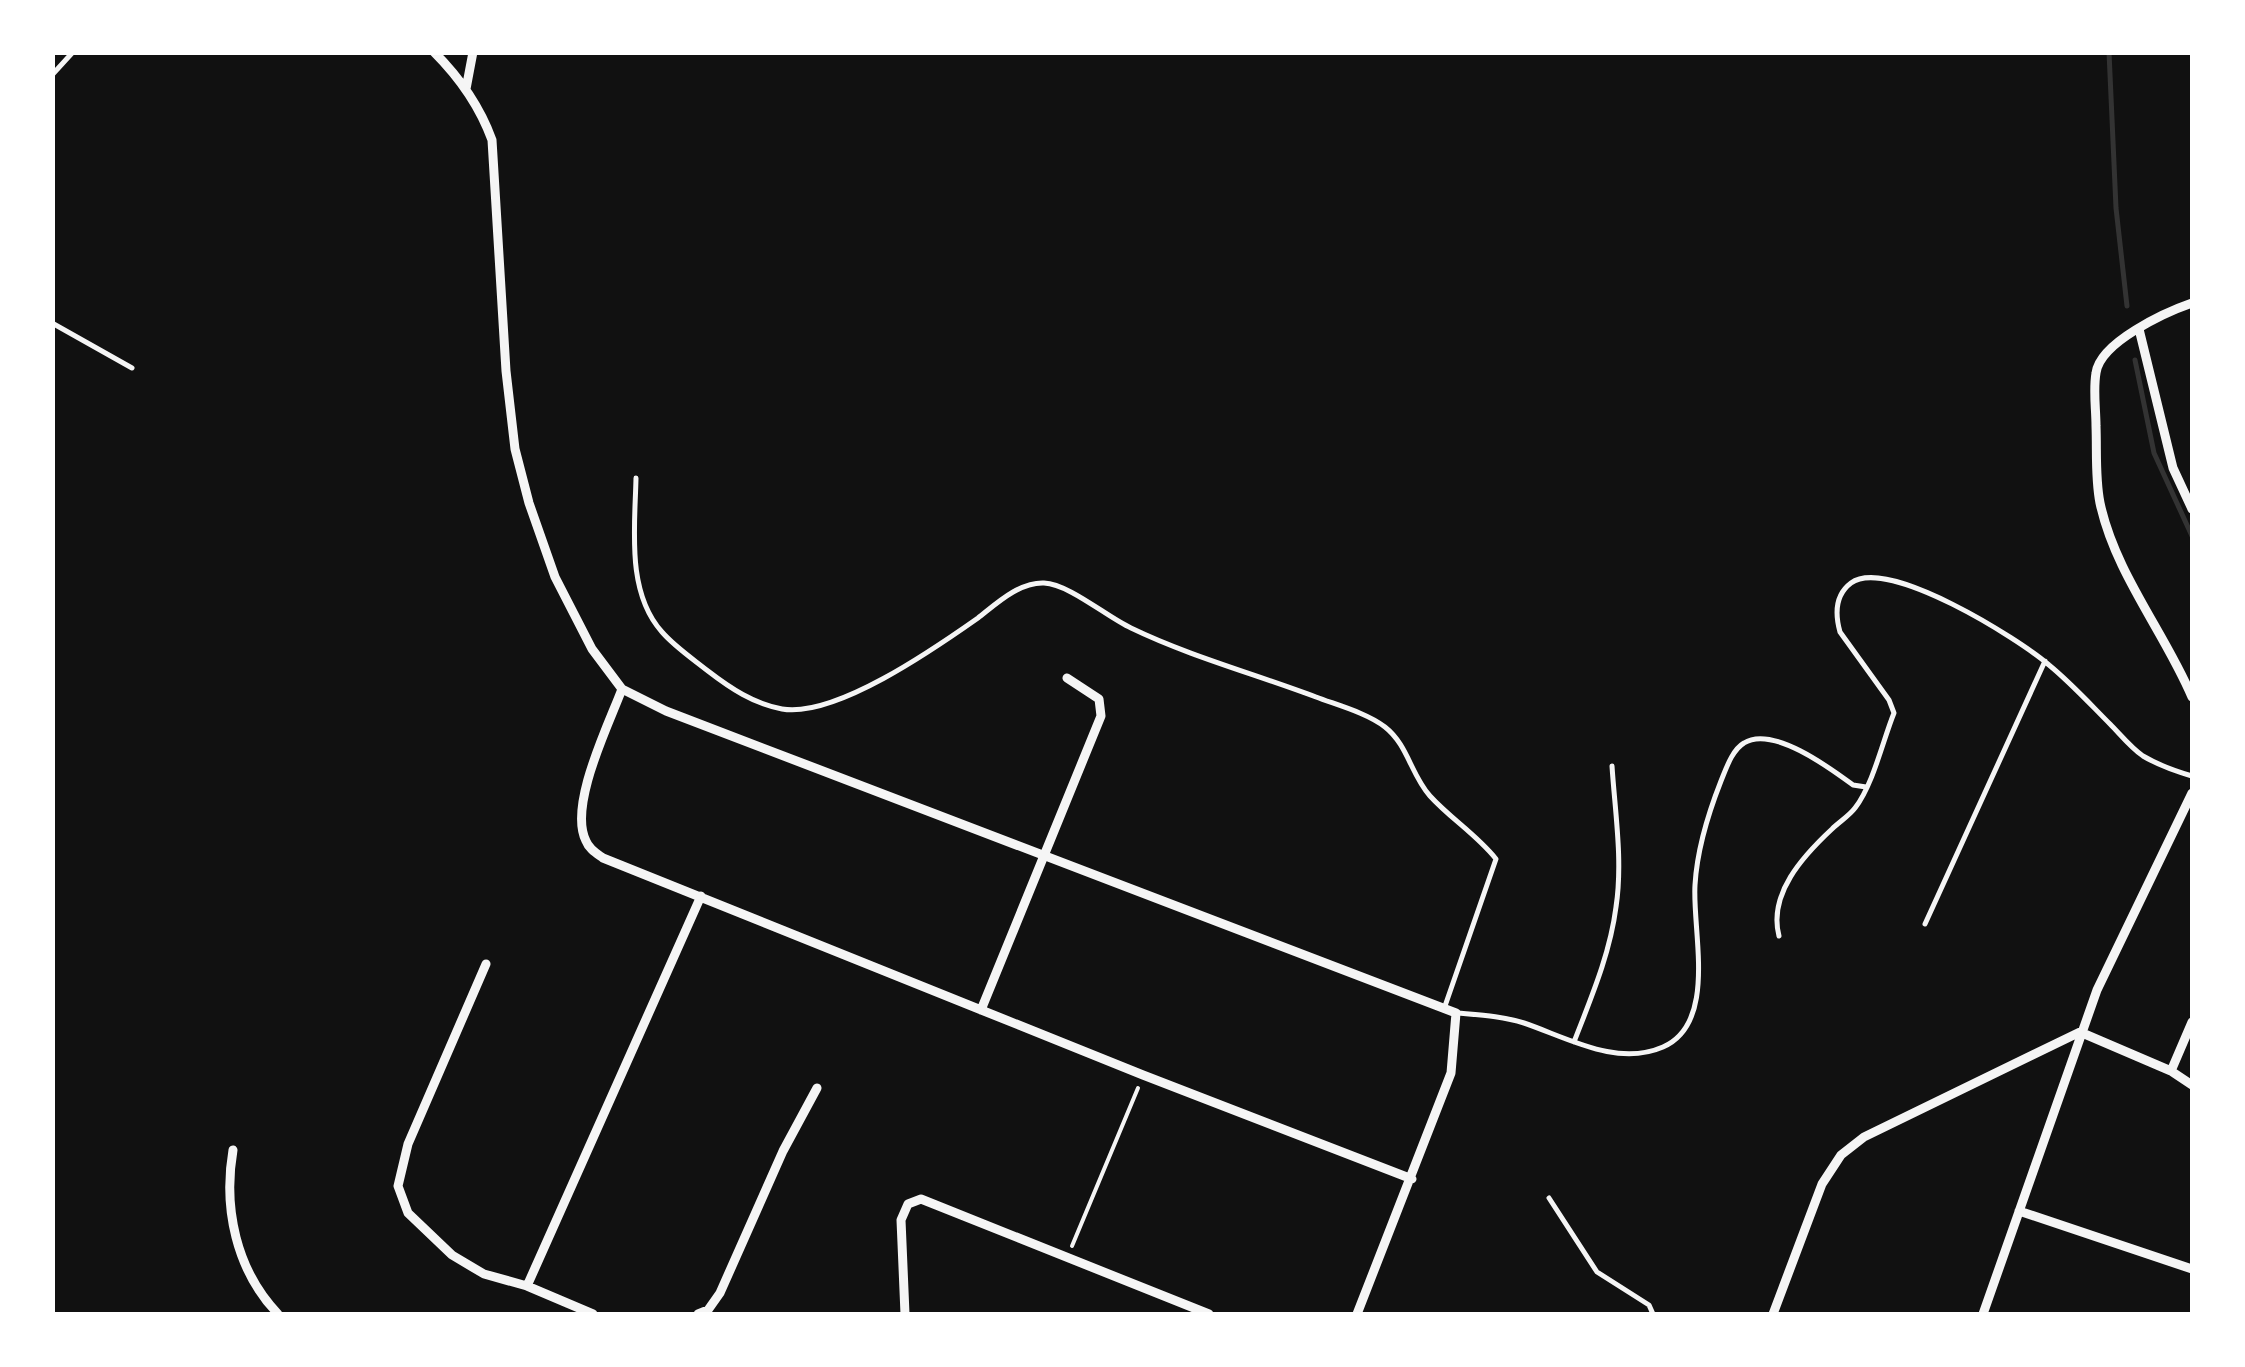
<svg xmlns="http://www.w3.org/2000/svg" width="2245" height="1367" font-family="Roboto,sans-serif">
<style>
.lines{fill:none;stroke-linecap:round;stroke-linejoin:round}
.stream{stroke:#333;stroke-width:5}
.path{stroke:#f5f5f5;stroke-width:4}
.service{stroke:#f5f5f5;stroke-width:5}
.minor{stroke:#f5f5f5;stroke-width:9}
</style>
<rect width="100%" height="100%" fill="#111"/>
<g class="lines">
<path class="stream" d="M2109,52l7,156 11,98
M2135,360l19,93 38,83"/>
<path class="path" d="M1072,1246l66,-158"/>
<path class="service" d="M52,75l21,-23
M52,323l80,45
M636,478c-1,49 -10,114 26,154 13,15 31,27 46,39 22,17 46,33 74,38 53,9 152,-60 196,-91 18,-14 41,-36 66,-35 25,1 63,34 87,45 58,28 124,46 185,69 21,8 51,16 69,30 23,18 26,48 45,69 21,23 47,39 66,63l-51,147
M1925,924l120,-263
M1779,936c-11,-42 24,-80 53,-107 7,-7 17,-13 23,-21 18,-23 28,-68 39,-95l-5,-13 -49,-68c-5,-18 -5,-37 11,-49 36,-27 168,56 198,82 22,18 41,39 61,59 10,10 21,24 33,32 15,9 32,15 49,20
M1457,1013c23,2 45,3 67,10 44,15 93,44 139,24 55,-24 29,-116 32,-162 2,-35 13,-71 26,-104 5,-12 11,-31 23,-38 28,-18 86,25 109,42l13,2
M1574,1042c17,-44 36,-88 42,-135 7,-46 -1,-95 -4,-141
M1549,1198l48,74 52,33 4,9"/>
<path class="minor" d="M434,52c26,26 46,55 58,88l14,231 9,78 14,54 26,74 37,72 30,40 44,22 790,302 -5,60 -94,241
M466,89l7,-37
M2192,303c-26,9 -92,39 -96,70 -3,17 0,36 0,53 1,26 -1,52 4,77 15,70 65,130 92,194
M2139,329l34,139 19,41
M622,689c-13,35 -54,117 -36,152 3,8 10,12 17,17l540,217 269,104
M486,964l-78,180 -10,42 10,27 44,42 32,19 43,12 66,28
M981,1010l120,-294 -2,-17 -32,-21
M2171,1071l21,-49
M233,1150c-10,58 3,120 45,164
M2019,1211l173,58
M527,1286l174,-390
M698,1314l10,-4 12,-17 63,-142 34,-63
M905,1314l-4,-94 7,-16 13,-5 288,115
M1773,1314l49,-130 19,-29 23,-18 216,-105 91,39 21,14
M1983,1314l114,-324 95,-197"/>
</g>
<rect width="2245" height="1367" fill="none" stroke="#ffffff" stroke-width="110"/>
</svg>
